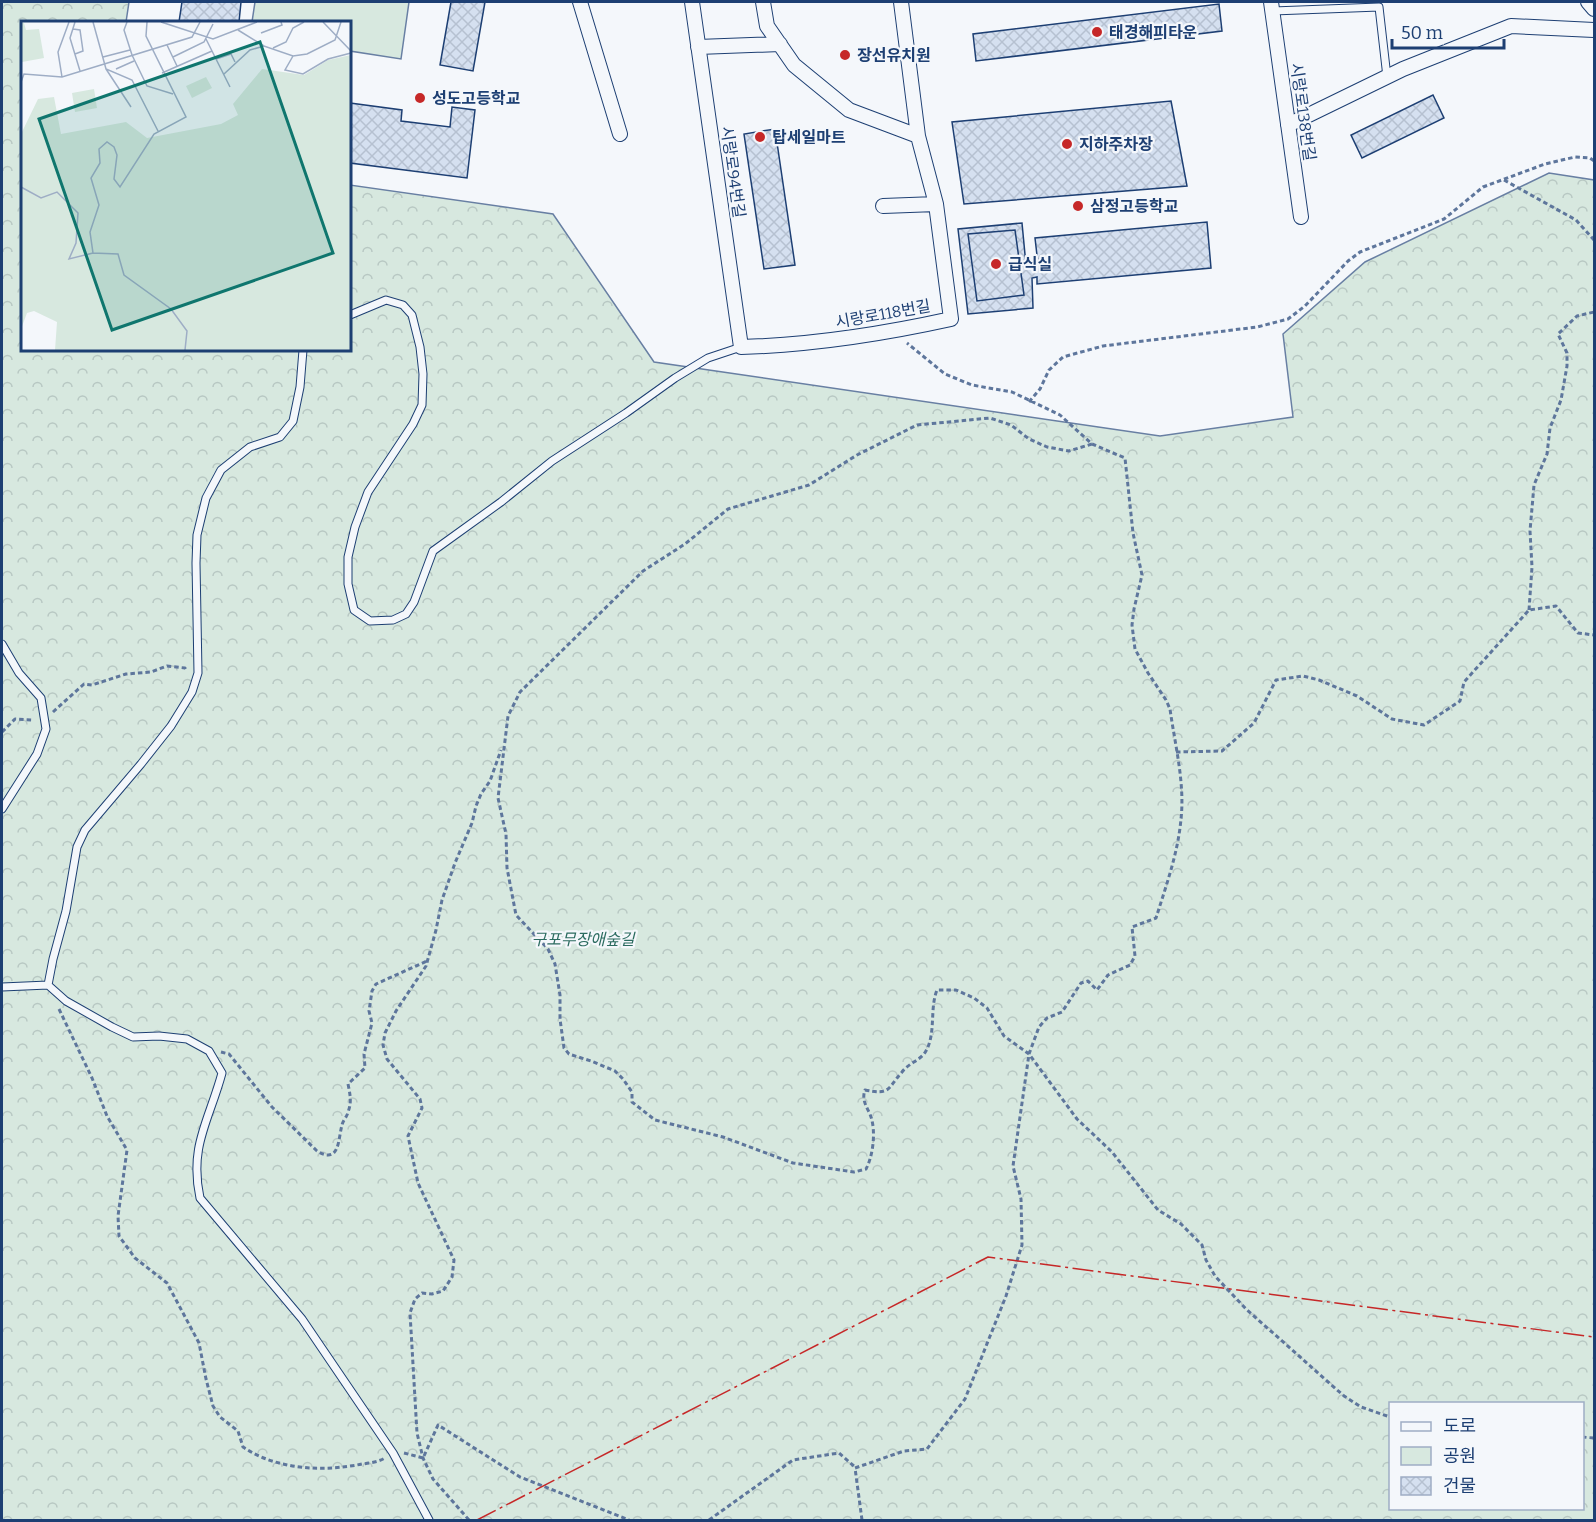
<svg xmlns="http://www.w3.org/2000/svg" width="1596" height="1522" font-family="Bitter,'Noto Sans KR',serif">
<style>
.green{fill:#d7e8df;stroke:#687fa3;stroke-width:1.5}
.forest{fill:url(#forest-crowns);stroke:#687fa3;stroke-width:1.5;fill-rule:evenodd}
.building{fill:url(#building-cross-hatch);stroke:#1d3f73;stroke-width:1.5}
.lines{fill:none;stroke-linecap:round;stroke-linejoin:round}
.service-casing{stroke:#1d3f73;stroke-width:9}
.minor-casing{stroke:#1d3f73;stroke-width:16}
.path{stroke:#5e769c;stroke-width:3;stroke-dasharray:4.5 3;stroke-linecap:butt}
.service{stroke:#f4f7fb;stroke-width:7}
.minor{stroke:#f4f7fb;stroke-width:14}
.power{stroke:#c62828;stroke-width:1.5;stroke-dasharray:21 4.5 3 4.5;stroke-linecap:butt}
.poi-dot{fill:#c62828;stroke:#f4f7fb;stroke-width:2}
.labels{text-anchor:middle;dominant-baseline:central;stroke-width:4.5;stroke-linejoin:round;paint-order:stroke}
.poi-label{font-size:16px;font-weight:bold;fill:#1d3f73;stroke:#f4f7fb;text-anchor:start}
.street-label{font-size:16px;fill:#1d3f73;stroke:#f4f7fb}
.park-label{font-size:16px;font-style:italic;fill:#2c6c60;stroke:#f4f7fb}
.inset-road{fill:none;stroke:#9eadc5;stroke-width:1.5}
.view{fill:#0f766e;fill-opacity:0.15;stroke:#0f766e;stroke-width:3}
.inset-edge{fill:none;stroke:#1d3f73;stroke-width:3}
</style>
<defs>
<pattern id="forest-crowns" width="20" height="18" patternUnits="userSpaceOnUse" patternTransform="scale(1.5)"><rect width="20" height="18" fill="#d7e8df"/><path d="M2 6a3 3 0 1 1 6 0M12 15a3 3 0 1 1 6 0" fill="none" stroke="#b8c8c3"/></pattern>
<pattern id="building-cross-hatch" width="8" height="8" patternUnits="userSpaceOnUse" patternTransform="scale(1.5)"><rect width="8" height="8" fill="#d5e0f0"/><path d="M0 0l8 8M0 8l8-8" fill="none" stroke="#b6c1d1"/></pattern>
</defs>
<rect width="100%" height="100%" fill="#f4f7fb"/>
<path class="green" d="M255,2h154l-8,57 -51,-8v-29h-98z"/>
<path class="forest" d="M2,2h127l-3,20h-104v328h328v-165l203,29 101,148 506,74 133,-19 -10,-83 82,-72 184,-89 45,7v1340h-1592zM1390,1404h192v104h-192z"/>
<path class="building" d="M182,2h59l-2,20h-60z
M451,2h34l-12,69 -33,-6z
M1219,4l3,27 -246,30 -3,-27z
M1433,95l11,23 -82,40 -11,-23z
M1171,101l16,85 -223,18 -12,-82z
M350,103l52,7 -1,11 49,6 2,-20 23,3 -8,68 -117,-15z
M775,129l20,136 -31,4 -20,-135z
M1207,222l4,46 -174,16v-7l-5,1 1,30 -65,6 -10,-85 64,-6 4,42 12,-1 -3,-26z
M1015,230l9,65 -47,6 -9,-67z"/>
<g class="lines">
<defs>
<path id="service" d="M1273,11l106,-4 8,70
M350,315l36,-15 17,5 9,10 8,32 3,27 -1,31 -9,19 -45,68 -13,35 -7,30v27l6,26 16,11 23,-1 13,-6 8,-12 19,-51 68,-49 51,-41 74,-48 49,-35 33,-20 33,-11
M303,350l-3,37 -7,34 -13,16 -30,10 -29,23 -15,28 -9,37 -1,28 2,110 -6,19 -21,34 -30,38 -56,66 -8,17 -11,64 -13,48 -5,26 18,16 46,26 21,10 26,-1 28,3 22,12 13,22c-13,48 -33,73 -22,125l102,121 91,134 36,67
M2,644l17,29 22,25 5,31 -9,25 -35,55
M2,987l46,-2"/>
<path id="minor" d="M580,2l40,132
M692,2l49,345c71,-2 142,-13 210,-28l-15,-115 -18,-68 -17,-134
M763,2l4,24 27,39 55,45 69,26
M1271,2l30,215
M1588,2l6,7
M698,47l82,-3
M1288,125l115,-56 108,-43 83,4
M883,206l53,-2"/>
</defs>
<use href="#service" class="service-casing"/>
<use href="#minor" class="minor-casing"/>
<path class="path" d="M1504,180l72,40 18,20
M1029,402l11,-13 9,-19 14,-13 40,-11 154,-19 31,-8 17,-13 43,-45 12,-9 84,-33 39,-32 62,-23 30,-7 15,1 4,3
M1092,444l-23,7 -22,-4 -18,-8 -18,-14 -21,-7 -73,7 -60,30 -48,30 -81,24 -43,35 -42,27 -123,121 -12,24 -10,82 8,36 1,34 9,47 32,34 7,15 5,31v24l4,29 5,6 22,7 24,10 8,8 9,13v10l23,18 68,17 70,26 61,9 12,-3c7,-13 10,-37 5,-52 -3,-9 -10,-16 -6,-27 26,5 22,-1 37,-18 6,-8 16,-11 22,-18 13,-18 5,-44 13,-64h19l18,8 13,10 17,28 25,18 48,65 35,33 46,58 23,14 21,21 4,15 9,16 31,33 98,87 17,11 29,10
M1529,610l3,-43 -2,-36 4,-46 13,-31 3,-26 11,-28 6,-34v-13l-9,-19 19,-18 17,-4
M53,712l31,-28 8,1 34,-11 25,-2 16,-6 18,2 2,3
M2,732l13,-13 18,1
M1176,752l46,-1 32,-28 22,-43 27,-4 16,4 38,16 35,23 32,6 36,-24 4,-19 65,-72 27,-4 22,27 16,2
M59,1009l33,69 15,38 20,34 -9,66 1,20 16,22 32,25 32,60 7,36 7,27 7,11 18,14 5,16c34,23 80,25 119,17 8,-1 16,-2 23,-6
M221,1052l8,2 43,53 45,44c23,14 21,-12 25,-26 1,-5 5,-8 6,-13 4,-10 2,-18 0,-28l17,-16 -1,-14 8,-31 -3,-12 3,-20 4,-7 51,-23
M1582,1437l12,1
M404,1453l19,5
M424,1456l14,-31 82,52 109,43
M469,1520l-36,-41 -10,-21 -6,-25 -7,-120 5,-14 7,-6 10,1 11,-3 9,-14 2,-17 -36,-77 -10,-47 14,-28 -2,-9 -33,-40 -4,-14 2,-12 11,-22 30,-45 10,-36 6,-30 13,-37 17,-40 4,-17 5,-12 9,-13 11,-31
M709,1520l84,-60 46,-7 16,14
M862,1520l-7,-52 49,-17 23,-2 38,-50 41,-103 16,-51 -1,-46 -8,-33 16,-112 10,-27 8,-9 15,-6 19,-29 7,-2 9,9 11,-15 22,-10 5,-9 -3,-29 24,-9c10,-32 22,-65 25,-99 4,-36 -6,-74 -11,-110l-4,-9 -18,-27 -13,-24 -3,-24 2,-16 8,-34 -9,-42 -8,-75 -33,-14 -32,-29 -48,-23 -40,-7 -27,-11 -38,-31"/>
<use href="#service" class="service"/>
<use href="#minor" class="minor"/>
<path class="power" d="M477,1520l511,-263 606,80"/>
</g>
<g class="poi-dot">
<circle cx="1097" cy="32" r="6"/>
<circle cx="845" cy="55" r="6"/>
<circle cx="420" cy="98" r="6"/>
<circle cx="760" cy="137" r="6"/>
<circle cx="1067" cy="144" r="6"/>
<circle cx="1078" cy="206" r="6"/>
<circle cx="996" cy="264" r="6"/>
</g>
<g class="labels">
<g class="poi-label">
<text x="1109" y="32">태경해피타운</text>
<text x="857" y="55">장선유치원</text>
<text x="432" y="98">성도고등학교</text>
<text x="772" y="137">탑세일마트</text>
<text x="1079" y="144">지하주차장</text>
<text x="1090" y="206">삼정고등학교</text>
<text x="1008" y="264">급식실</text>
</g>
<g class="street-label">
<text transform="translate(1303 112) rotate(82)">시랑로138번길</text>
<text transform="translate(733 172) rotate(82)">시랑로94번길</text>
<text transform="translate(883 314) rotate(-10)">시랑로118번길</text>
</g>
<g class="park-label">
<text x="583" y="939">구포무장애숲길</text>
</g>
</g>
<g transform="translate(21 21)">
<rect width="330" height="330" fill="#f4f7fb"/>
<path d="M0,2h3l2,7 13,-1 5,29 -22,4zM73,68l3,19 -22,4 -3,-19z" fill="#d7e8df"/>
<path d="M330,34v295h-296l2,-28 -23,-11 -7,2 -6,16v-195l17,-35 16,-2 7,37 65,-12 21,16 74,-14 17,-9 -5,-11 29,-35 42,6 24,-15zM185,56l6,11 -20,10 -6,-12z" fill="#d7e8df"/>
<path class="inset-road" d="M54,1l-5,16 10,33M72,1l13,47 26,11 26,51M106,1l-3,8 8,25 15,31 26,8M126,1l-1,14 40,81 -32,17 -34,53 -6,-8 3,-24 -3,-8 -7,-5 -8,7 1,14 -9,15 8,27 -9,27 3,21 25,1 6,21 47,34 16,22 -2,19M140,1l52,17 44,-17M302,1l28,29M52,8l7,1 3,21 -8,3M217,9l26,16M240,12l21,-8 -1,-3M185,18l24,48M146,24l10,21M252,27l13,-6 7,-14 11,-6M272,35l-8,14 18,4 25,-15 23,-6M82,36l27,-7M152,36l31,-15 9,-18M195,38l15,-5 4,8M85,48l25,38M95,48l18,-8M141,52l50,-22M203,53l26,-24 14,-4 29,10 14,-2 28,-14 6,-18M41,56l-4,-25 11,-30M0,61l3,-8 38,3 130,-40 8,-15M0,166l20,11 16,-6 21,21 -2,30 -7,16 24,-6"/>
<path class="view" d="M239,21l73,211 -221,77 -73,-211z"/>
<rect width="330" height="330" class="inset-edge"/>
</g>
<rect width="1596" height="1522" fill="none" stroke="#1d3f73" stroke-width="6"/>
<rect x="1389" y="1402" width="195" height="108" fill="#f4f7fb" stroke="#9eadc5" stroke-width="1.5"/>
<rect x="1401" y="1422" width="30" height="9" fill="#f4f7fb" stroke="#9eadc5" stroke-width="1.5"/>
<text x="1443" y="1432" font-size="18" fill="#1d3f73">도로</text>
<rect x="1401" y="1447" width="30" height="18" fill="#d7e8df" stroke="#9eadc5" stroke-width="1.5"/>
<text x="1443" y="1462" font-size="18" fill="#1d3f73">공원</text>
<rect x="1401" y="1477" width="30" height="18" fill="url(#building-cross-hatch)" stroke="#9eadc5" stroke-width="1.5"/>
<text x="1443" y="1492" font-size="18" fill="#1d3f73">건물</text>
<path d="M1392 39v9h112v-9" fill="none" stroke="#1d3f73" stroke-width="3"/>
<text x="1401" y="39" font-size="18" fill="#1d3f73" stroke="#f4f7fb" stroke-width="4.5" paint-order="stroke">50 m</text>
</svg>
